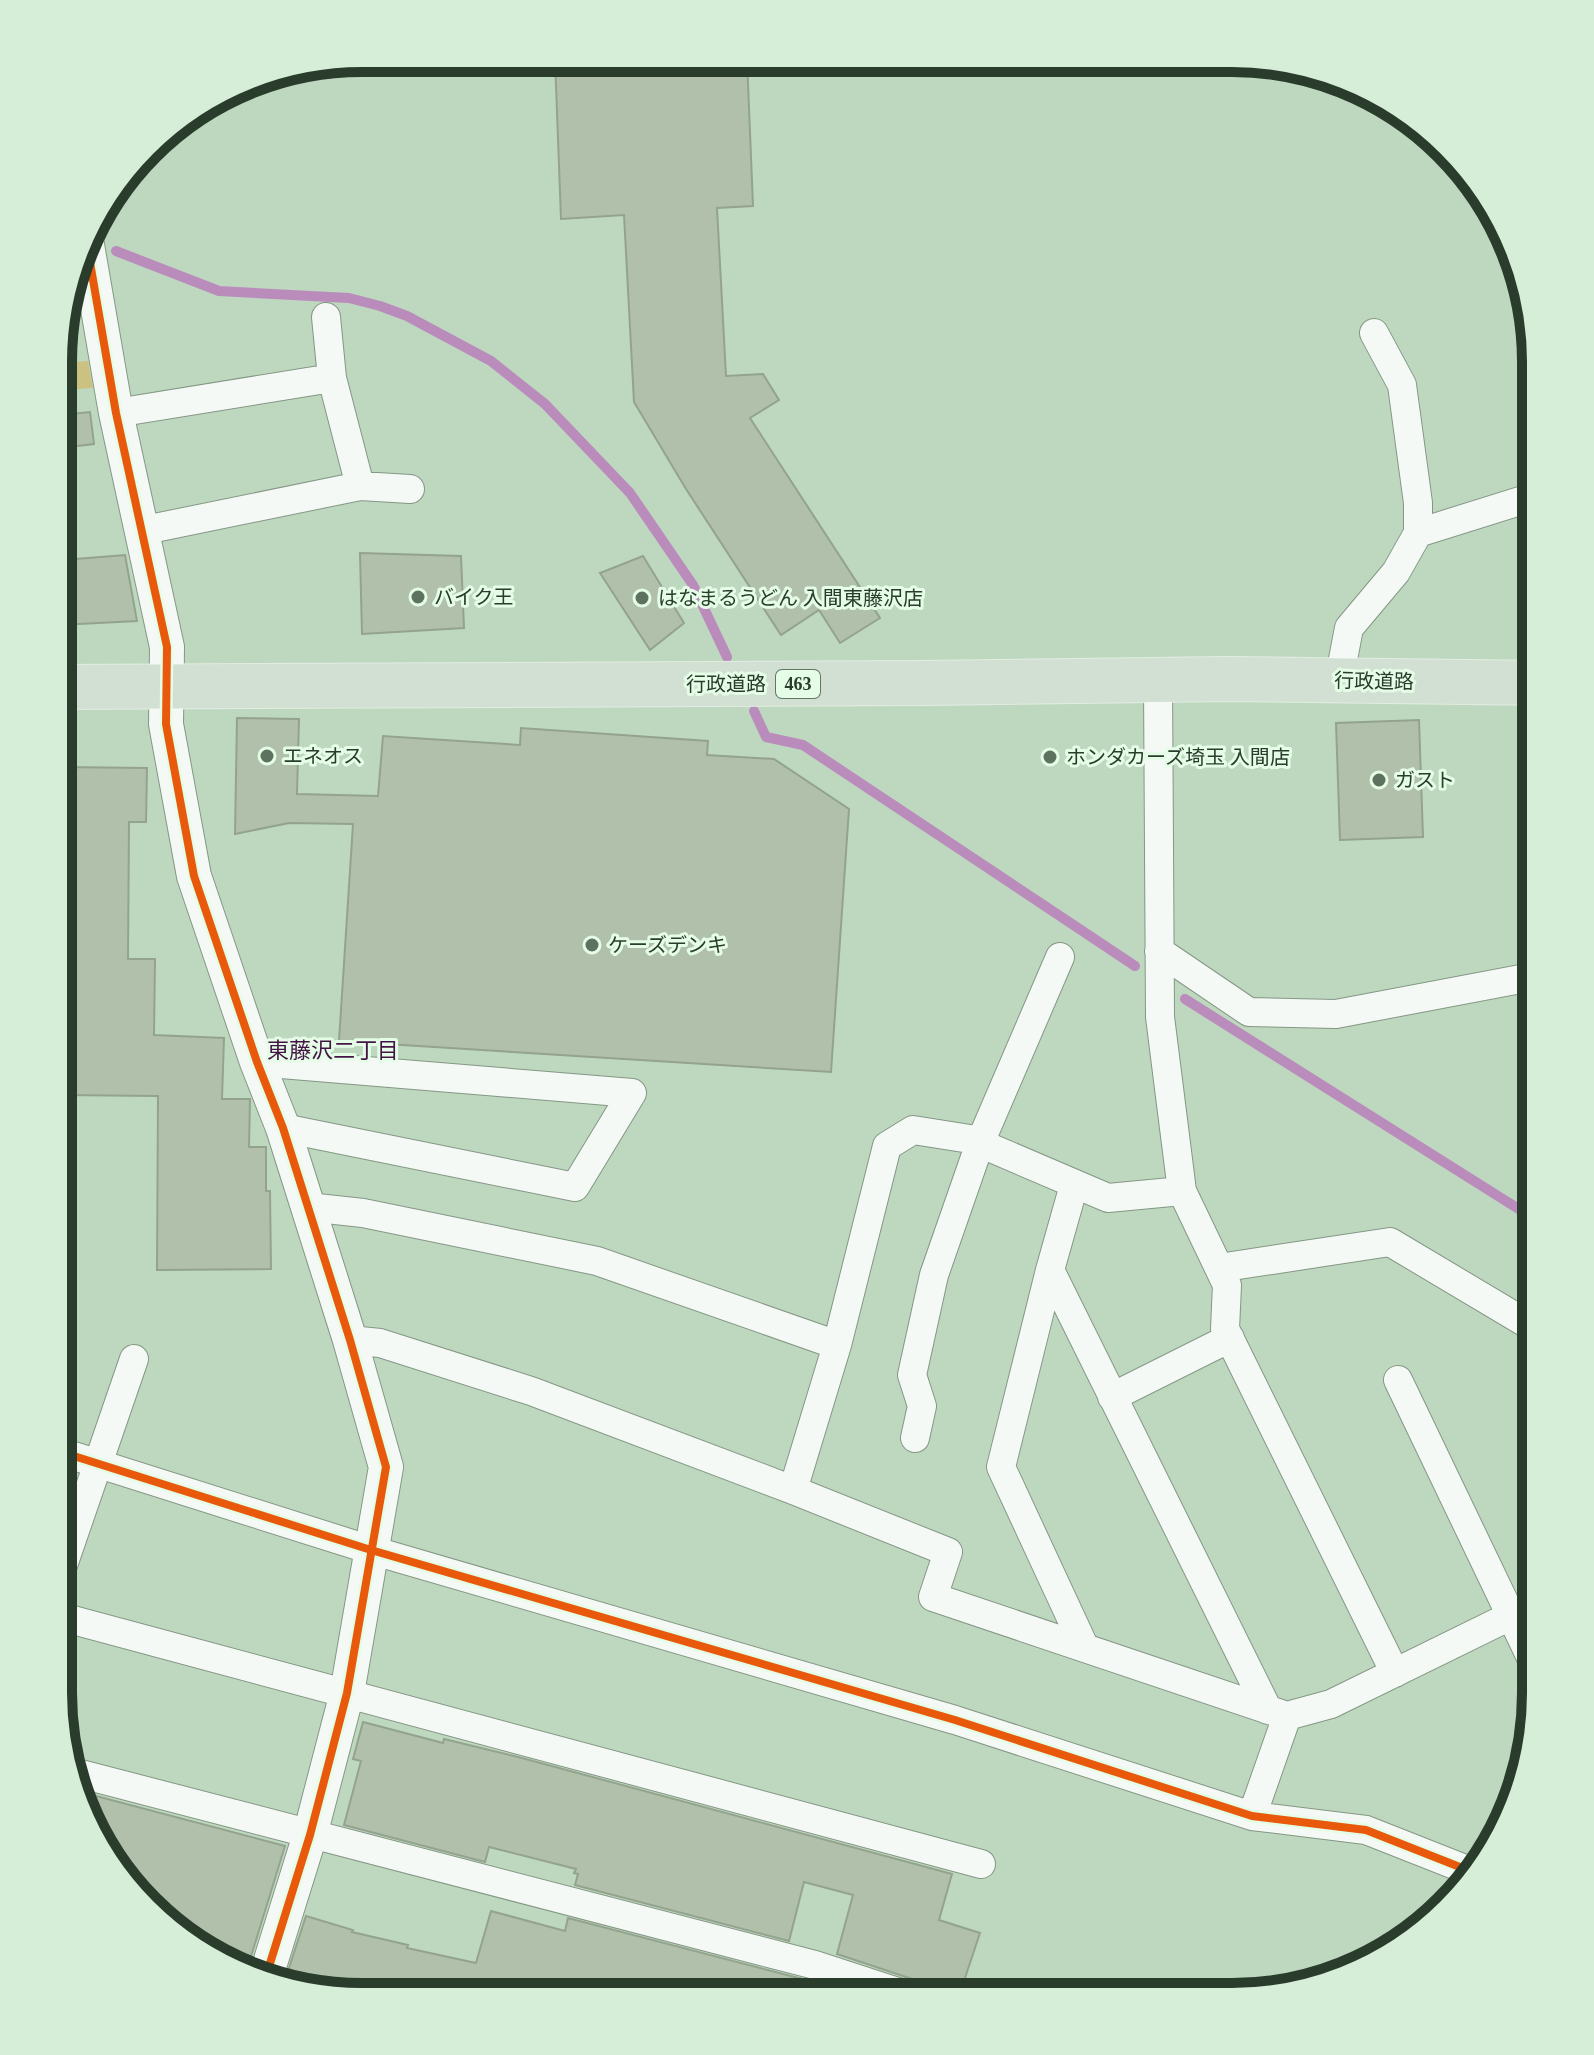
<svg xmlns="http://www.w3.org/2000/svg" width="1594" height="2055" font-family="'Times New Roman','Noto Sans JP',serif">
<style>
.green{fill:#cbc181}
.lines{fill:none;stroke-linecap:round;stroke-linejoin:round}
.stream{stroke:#ba8cbc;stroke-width:10}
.building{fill:#b0c0aa;stroke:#93a38e;stroke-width:2}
.minor-casing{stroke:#849785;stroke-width:30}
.tertiary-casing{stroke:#849785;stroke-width:36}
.trunk-casing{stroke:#e2ede2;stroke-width:46}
.minor{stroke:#f5f9f5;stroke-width:28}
.tertiary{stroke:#f5f9f5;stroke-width:34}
.trunk{stroke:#d1e0d2;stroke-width:44}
.cycleway-casing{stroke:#e5fce6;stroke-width:13}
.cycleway{stroke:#e8590c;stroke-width:8}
.poi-dot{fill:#5e735f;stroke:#e5fce6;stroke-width:3}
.labels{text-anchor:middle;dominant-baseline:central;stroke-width:6;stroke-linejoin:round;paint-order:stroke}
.shield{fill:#e5fce6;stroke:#627664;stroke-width:2}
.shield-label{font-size:18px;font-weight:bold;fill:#2a3d2c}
.poi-label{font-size:20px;fill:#2a3d2c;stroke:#e5fce6;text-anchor:start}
.street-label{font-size:20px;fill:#2a3d2c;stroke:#e5fce6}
.neighbourhood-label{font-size:22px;fill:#431445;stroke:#e5fce6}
.rim{fill:none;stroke:#2a3d2c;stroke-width:10}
</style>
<rect width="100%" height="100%" fill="#bed8bf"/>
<path class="green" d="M88,361l5,27 -32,2v-27z"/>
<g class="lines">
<path class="stream" d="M116,251l103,40 130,7 31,8 27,10 84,45 54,43 85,89 63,92 34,72
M754,711l12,26 37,8 332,221
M1185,999l351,221"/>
</g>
<path class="building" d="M555,59h192l6,147 -36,2 9,168 37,-2 16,26 -29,18 130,200 -40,25 -21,-33 -38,25 -95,-146 -52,-87 -10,-187 -63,4z
M90,412l4,32 -34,4v-33z
M360,553l101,3 3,72 -102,6z
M125,555l12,66 -77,4v-58l16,-1v-7z
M643,556l41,67 -34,27 -50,-77z
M237,718l62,1 -2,75 81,2 5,-60 137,9 1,-17 187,13 -1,14 67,4 75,50 -18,263 -492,-31 14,-217 -64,-1 -54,11z
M1419,720l4,117 -83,3 -4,-117z
M60,767l87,1 -1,54h-17l-1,137h27l-1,76 70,3 -2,61h28l-1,48h17v44h4l1,78 -114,1 1,-174 -99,-1z
M363,1722l80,21 1,-4 78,19 430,116 -13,46 41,13 -21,63h-32l-4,-11 -8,-5 -78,-26 16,-59 -49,-13 -15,59 -214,-56 3,-11 -4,-1 2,-4 -87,-22 -4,15 -141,-37 17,-64 -8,-2z
M81,1792l204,54 -37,120 -55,-20 -60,-53 -43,-65z
M491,1911l74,20 3,-13 242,63 45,15h-130l-17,-4v4l-333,-1 -38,-9 -1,3 -38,-11 -9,-10 17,-52 47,14 -1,2 56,13 -1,3 69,15z"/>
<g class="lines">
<defs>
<path id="minor" d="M326,317l6,61 28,108
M116,413l216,-35
M140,531l220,-45 50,3
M1418,533l118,-37
M1339,680l10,-52 47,-56 22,-39v-30l-16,-118 -28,-52
M1158,681l2,336 22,174 45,94 -2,44 170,344
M1159,951l90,61 87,2 200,-38
M257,1062l375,31 -57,94 -292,-59
M1074,1185l-24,85 -49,197 83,179
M308,1207l55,6 234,48 240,84
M1219,1268l171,-26 146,87
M1050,1270l218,440
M350,1340l30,3 151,48 262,99 155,62 -15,45 354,119
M1398,1380l137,286
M1112,1397l118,-59
M915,1438l7,-32 -10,-31 22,-100 46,-132 80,-186
M58,1451l313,99 584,170 297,96 114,14 109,43
M793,1490l44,-145 50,-199 26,-16 57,9 138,59 74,-7
M58,1580l76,-221
M58,1616l923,248
M77,1773l738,192 95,31
M1252,1816l35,-100 44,-12 204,-100"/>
<path id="tertiary" d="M87,245l29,168 51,234 -1,77 28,152 63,186 26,66 67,212 36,127 -39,226 -37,142 -43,138"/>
<path id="trunk" d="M60,687l864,-4 305,-4 307,4"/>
</defs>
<use href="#minor" class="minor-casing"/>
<use href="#tertiary" class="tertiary-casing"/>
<use href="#trunk" class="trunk-casing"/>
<use href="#minor" class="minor"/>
<use href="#tertiary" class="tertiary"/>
<use href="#trunk" class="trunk"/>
<defs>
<path id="cycleway" d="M87,245l29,168 51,234 -1,77 28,152 63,186 26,66 67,212 36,127 -39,226 -37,142 -43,138
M58,1451l313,99 584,170 297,96 114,14 109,43"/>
</defs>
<use href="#cycleway" class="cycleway-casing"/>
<use href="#cycleway" class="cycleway"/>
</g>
<g class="poi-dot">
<circle cx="418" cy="597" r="8"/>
<circle cx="642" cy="598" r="8"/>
<circle cx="267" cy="756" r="8"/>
<circle cx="1050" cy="757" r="8"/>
<circle cx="1379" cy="780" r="8"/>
<circle cx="592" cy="945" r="8"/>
</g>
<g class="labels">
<rect class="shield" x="776" y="670" width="44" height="28" rx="6"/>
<g class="shield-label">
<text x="798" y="684">463</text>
</g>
<g class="poi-label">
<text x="434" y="597">バイク王</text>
<text x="658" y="598">はなまるうどん 入間東藤沢店</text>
<text x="283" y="756">エネオス</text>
<text x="1066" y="757">ホンダカーズ埼玉 入間店</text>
<text x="1395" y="780">ガスト</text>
<text x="608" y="945">ケーズデンキ</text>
</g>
<g class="street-label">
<text transform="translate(1374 681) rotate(1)">行政道路</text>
<text x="726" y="684">行政道路</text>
</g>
<g class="neighbourhood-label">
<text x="333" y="1050">東藤沢二丁目</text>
</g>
</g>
<path d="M0 0H1594V2055H0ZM362 72H1232A290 290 0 0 1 1522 362V1693A290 290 0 0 1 1232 1983H362A290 290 0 0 1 72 1693V362A290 290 0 0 1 362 72Z" fill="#d6edd7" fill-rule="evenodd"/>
<path class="rim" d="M362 72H1232A290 290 0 0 1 1522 362V1693A290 290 0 0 1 1232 1983H362A290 290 0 0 1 72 1693V362A290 290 0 0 1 362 72Z"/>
</svg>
